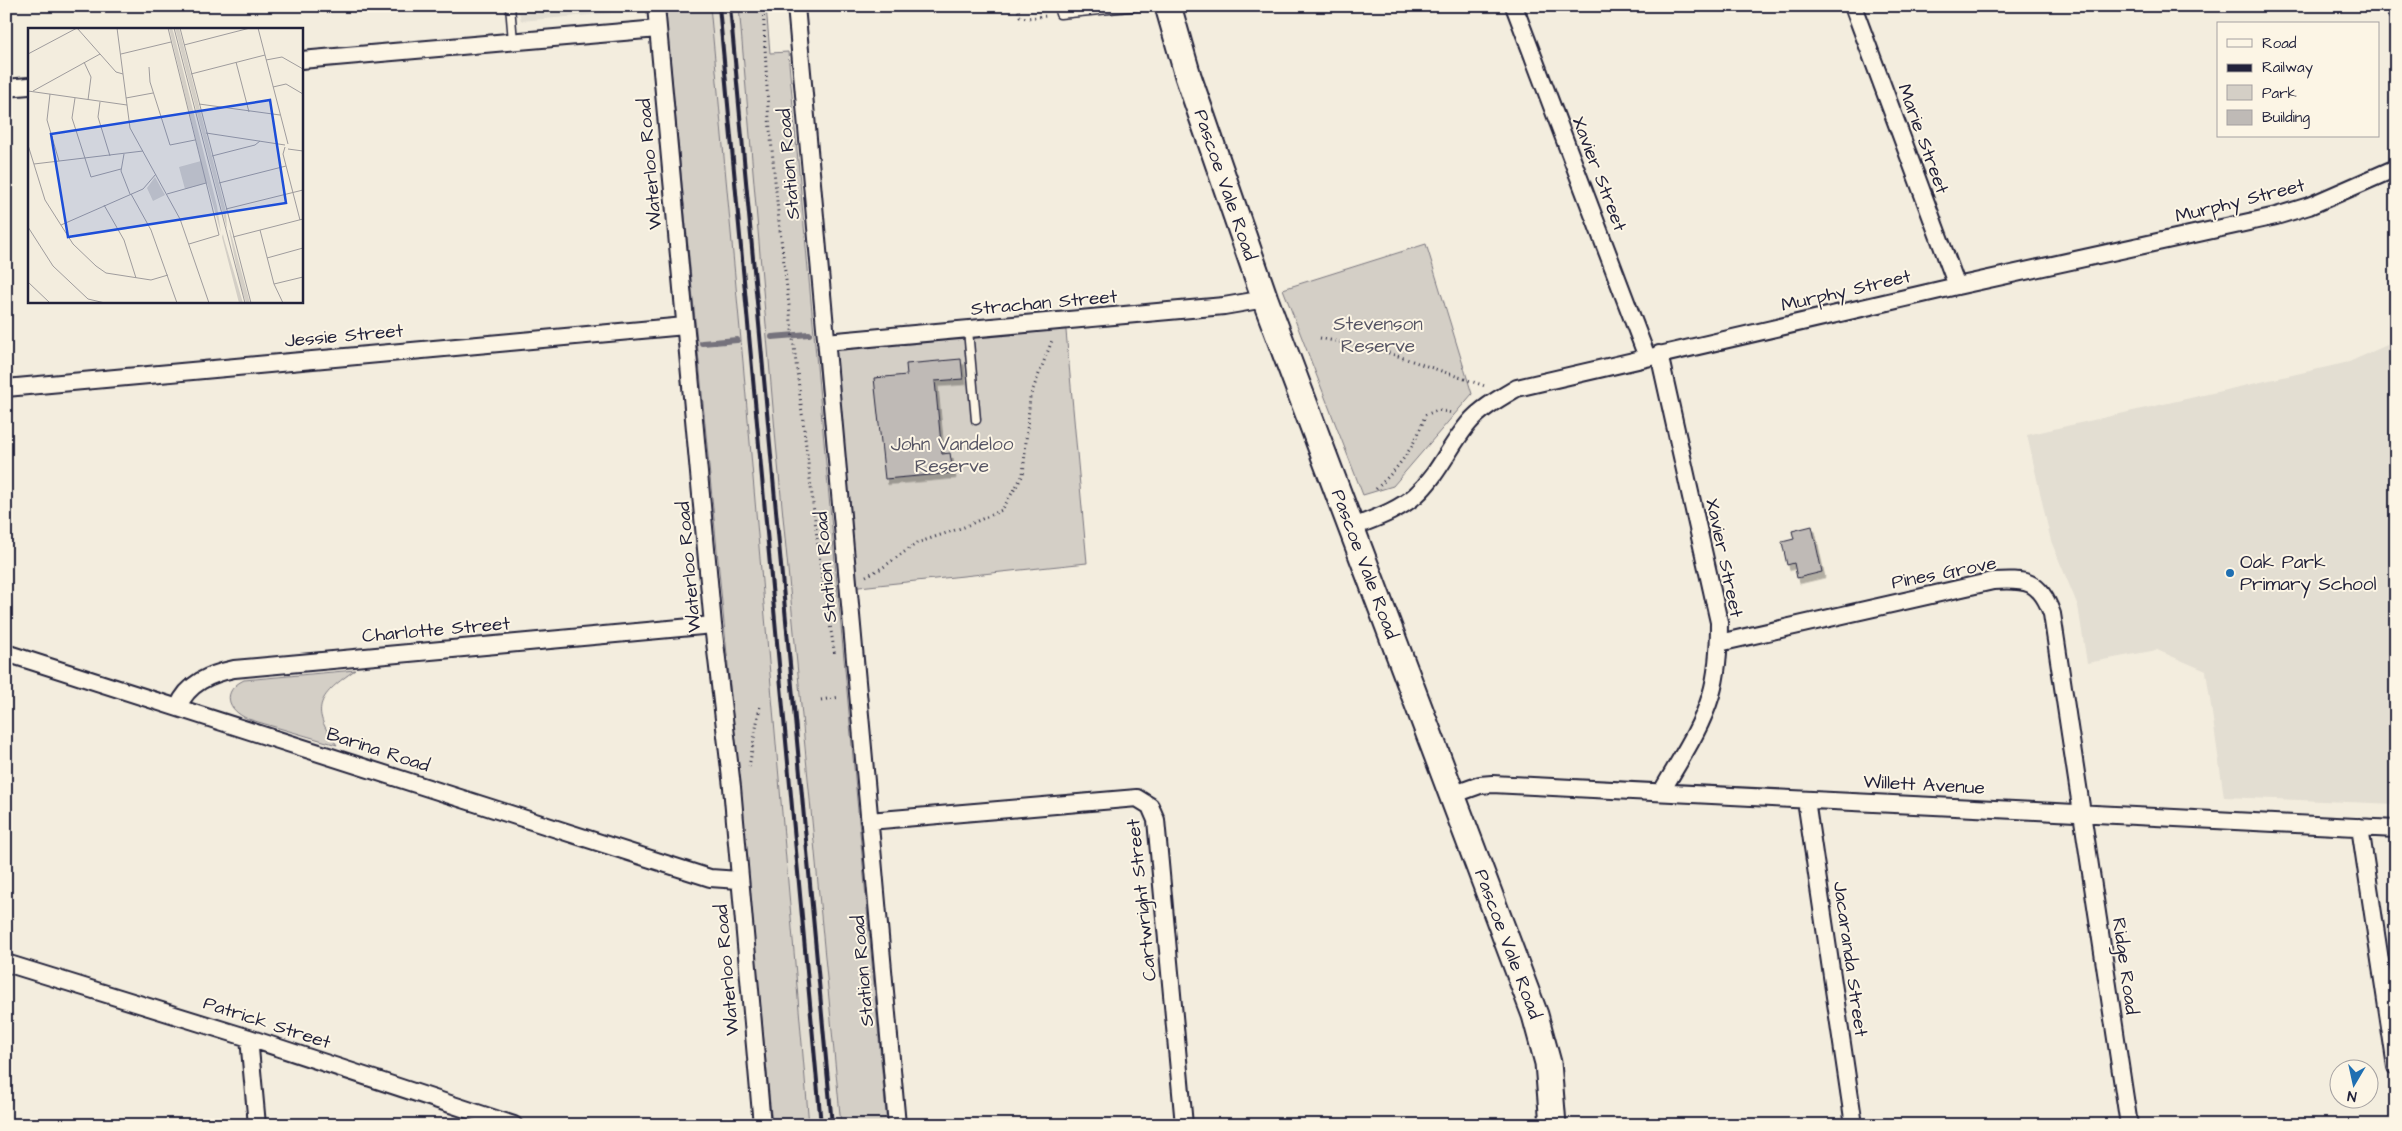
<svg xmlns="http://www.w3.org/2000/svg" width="2402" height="1131" font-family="'Architects Daughter',sans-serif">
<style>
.built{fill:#e3ded2}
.green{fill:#d4cfc6;stroke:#7b7880}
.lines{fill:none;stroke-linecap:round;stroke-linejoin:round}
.stream{stroke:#75727b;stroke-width:6}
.building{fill:#bfbab6;stroke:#22223b;filter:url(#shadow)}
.service-casing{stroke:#22223b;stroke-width:11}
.minor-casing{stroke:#22223b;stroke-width:20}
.primary-casing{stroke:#22223b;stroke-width:29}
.path{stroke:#22223b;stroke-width:3;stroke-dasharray:1 4;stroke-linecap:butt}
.service{stroke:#fcf5e5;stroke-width:8}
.minor{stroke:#fcf5e5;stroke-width:16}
.primary{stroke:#fcf5e5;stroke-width:25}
.rail{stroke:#22223b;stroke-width:4}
.poi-dot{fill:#1f6fb2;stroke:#fcf5e5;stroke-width:2}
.labels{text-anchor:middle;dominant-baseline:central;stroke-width:4;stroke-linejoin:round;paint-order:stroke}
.street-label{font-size:19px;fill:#22223b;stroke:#fcf5e5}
.park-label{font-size:19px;fill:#575665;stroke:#fcf5e5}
.poi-label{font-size:19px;fill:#22223b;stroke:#fcf5e5;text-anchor:start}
.inset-road{fill:none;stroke:#9f9c9d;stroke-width:1}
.view{fill:#1d4ed8;fill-opacity:0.15;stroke:#1d4ed8;stroke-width:2.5}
.inset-edge{fill:none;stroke:#22223b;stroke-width:2.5}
</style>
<defs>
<filter id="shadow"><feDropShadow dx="3" dy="5.5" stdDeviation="0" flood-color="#0004"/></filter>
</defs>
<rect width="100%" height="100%" fill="#f3edde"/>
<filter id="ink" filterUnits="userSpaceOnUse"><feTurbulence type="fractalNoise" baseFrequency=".02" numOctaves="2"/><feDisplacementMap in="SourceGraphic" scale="10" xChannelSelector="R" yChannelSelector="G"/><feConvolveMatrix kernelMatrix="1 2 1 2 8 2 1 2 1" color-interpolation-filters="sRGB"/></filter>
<g filter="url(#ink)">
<path class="built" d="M518,6h117v5l-114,10z
M710,6h29l66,746 36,373h-32l-66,-763z
M2396,341v463l-172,-7 -18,-126 -49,-21 -70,13 -9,-57 -27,-65 -24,-106 322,-73z"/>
<path class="green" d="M665,6h45l33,356 66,763h-37z
M739,6h27l4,47 18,-1 99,1073h-46l-65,-682z
M1426,244l46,150 -79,92 -30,9 -80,-206z
M1065,320l22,243 -247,26 -23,-242z
M355,670c-34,24 -48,37 -18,75l-89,-26c-21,-9 -27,-28 -4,-39z"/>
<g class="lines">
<path class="stream" d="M772,337l37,-3
M702,343l35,-3"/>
</g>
<path class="building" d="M961,359l2,20 -28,2 7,73 8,-1 3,20 -68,6 -11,-101 33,-3 -1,-11z
M1812,526l10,46 -25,6 -3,-15 -7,2 -5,-23 12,-3 -2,-8z"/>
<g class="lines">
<defs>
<path id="service" d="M510,6l3,35
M1058,6l2,8 79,-8
M968,330l8,90"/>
<path id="minor" d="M656,6l57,619 19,162 30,338
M796,6l101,1119
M1514,6l133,351
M1853,6l104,280
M2394,6l2,5
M301,60l357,-31
M6,88l23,-2
M826,342l398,-36 41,-7
M1659,354l60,268c0,24 -1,50 -8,73 -10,34 -32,66 -49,96
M6,388l679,-62
M1351,528c22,-9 47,-17 65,-33 22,-20 33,-48 52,-71 12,-15 32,-26 49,-36l440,-102 319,-70 33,-10 87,-38
M1719,643l274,-62c33,-2 47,-1 59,33l77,511
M6,653l704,225 29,2
M178,707c10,-24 32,-33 56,-38l479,-44
M1452,795l28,-10 12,-1 904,45
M1806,800l48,325
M869,821l268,-23 13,8 6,14 28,305
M2360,827l36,240
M6,963l243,75 265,87
M249,1038l8,87"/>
<g id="primary">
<path id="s1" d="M1168,6l20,70 77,223 270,716 13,48 5,62"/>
</g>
</defs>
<use href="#service" class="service-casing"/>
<use href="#minor" class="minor-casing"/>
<use href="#primary" class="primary-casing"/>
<path class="path" d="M763,6l5,102 11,114 41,340 15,94
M1017,6l3,10 6,2 21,-2
M1320,338l66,14 99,34
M1376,489c23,-22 40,-43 49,-74l13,-5 14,3
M866,576l16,-8 35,-25 47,-16 38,-17 21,-35 7,-78 23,-59
M821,700l19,-3
M749,767l11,-61h3"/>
<use href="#service" class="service"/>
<use href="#minor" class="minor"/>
<use href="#primary" class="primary"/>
<path class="rail" d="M719,6l102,1119
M730,6l102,1119"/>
</g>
</g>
<circle class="poi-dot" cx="2230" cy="573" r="5"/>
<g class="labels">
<g class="street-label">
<text transform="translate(1923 139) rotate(70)">Marie Street</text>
<text transform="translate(650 164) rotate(-95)">Waterloo Road</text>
<text transform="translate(789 164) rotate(-95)">Station Road</text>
<text transform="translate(1599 174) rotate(69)">Xavier Street</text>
<text stroke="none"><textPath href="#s1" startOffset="188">Pascoe Vale Road</textPath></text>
<text transform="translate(2240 201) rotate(-14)">Murphy Street</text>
<text transform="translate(1846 291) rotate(-13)">Murphy Street</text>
<text transform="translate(1044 303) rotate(-5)">Strachan Street</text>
<text transform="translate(344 336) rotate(-5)">Jessie Street</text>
<text transform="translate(1724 558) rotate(78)">Xavier Street</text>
<text stroke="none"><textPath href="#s1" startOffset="592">Pascoe Vale Road</textPath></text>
<text transform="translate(689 567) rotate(-95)">Waterloo Road</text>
<text transform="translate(826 567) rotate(-95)">Station Road</text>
<text transform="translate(1944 573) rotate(-11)">Pines Grove</text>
<text transform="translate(436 630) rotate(-5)">Charlotte Street</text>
<text transform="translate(378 750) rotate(18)">Barina Road</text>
<text transform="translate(1924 785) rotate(3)">Willett Avenue</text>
<text transform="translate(1142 900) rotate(-96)">Cartwright Street</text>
<text stroke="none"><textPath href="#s1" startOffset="998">Pascoe Vale Road</textPath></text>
<text transform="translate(1850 959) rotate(82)">Jacaranda Street</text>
<text transform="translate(2125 966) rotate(82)">Ridge Road</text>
<text transform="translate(727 970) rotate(-95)">Waterloo Road</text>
<text transform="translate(863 971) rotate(-95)">Station Road</text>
<text transform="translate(267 1023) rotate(18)">Patrick Street</text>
</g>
<g class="park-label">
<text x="1378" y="324">Stevenson<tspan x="1378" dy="22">Reserve</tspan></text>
<text x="952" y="444">John Vandeloo<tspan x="952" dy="22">Reserve</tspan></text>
</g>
<g class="poi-label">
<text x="2240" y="562">Oak Park<tspan x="2240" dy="22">Primary School</tspan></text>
</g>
</g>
<g transform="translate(28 28)">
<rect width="275" height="275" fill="#f3edde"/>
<path d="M141,0h3l2,6 43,172 4,27 -14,-50 -22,6 -6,-22 22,-6zM147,0h4l47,183 1,18zM127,149l10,18 -12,6 -6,-13zM201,202h1l20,73h-4l-6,-19zM195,206l1,5 19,64h-4l-17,-66z" fill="#d4cfc6"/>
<path class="inset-road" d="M49,0l39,44 7,2M89,0l13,100 50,91 29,84M140,0l51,207 -30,9M146,0l71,275M152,0l71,275M230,0l30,116M156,17l66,-17M0,26l49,-26M93,26l50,-12M238,32l16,-3 21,12M56,34l7,15 -3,23M208,34l13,50M121,39l1,15 20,63 25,-5M163,46l74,-19M245,59l13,-3 17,10M0,63l99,14M5,63l67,-37M22,66l-3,26 12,41M47,70l-3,20 19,59 30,-8M98,70l27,-5M72,74l-2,15 12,39M171,76l81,11M178,105l79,12M0,117l17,55 28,44 23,22 10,7 45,7 17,-5M257,119l-2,7 17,66M260,121l15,2M96,126l-3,17 9,23M184,128l43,-11 5,-4M6,136l109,-13M191,155l67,-17M103,166l20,36 26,73M139,166l39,-11M76,177l20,35 12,38M198,181l77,-19M33,197l82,-36 13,-15M0,199l25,39 35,33 17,4M232,202l14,54 9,19M205,209l70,-18M239,230l36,-10M0,254l22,21M246,256l29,-7"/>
<path class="view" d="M242,72l16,103 -218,34 -17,-103z"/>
<rect width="275" height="275" class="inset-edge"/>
</g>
<rect width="2402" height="1131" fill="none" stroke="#fcf5e5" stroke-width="25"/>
<rect x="12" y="12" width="2377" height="1106" fill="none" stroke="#22223b" stroke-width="2" filter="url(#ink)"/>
<rect x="2217" y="22" width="162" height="115" fill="#fcf5e5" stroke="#a5a1a1"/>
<rect x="2227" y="39" width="25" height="8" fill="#fcf5e5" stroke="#a5a1a1"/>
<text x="2262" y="48" font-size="15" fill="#22223b">Road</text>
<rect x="2227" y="64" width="25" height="8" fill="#22223b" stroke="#a5a1a1"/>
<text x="2262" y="72" font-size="15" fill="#22223b">Railway</text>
<rect x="2227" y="85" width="25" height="15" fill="#d4cfc6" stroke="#a5a1a1"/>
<text x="2262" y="98" font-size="15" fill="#22223b">Park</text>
<rect x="2227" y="110" width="25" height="15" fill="#bfbab6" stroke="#a5a1a1"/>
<text x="2262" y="122" font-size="15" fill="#22223b">Building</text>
<g transform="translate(2354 1084) rotate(189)"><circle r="24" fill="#fcf5e5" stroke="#a5a1a1"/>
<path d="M0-4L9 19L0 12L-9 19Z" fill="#1f6fb2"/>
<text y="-8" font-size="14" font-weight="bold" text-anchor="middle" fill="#22223b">N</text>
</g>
</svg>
